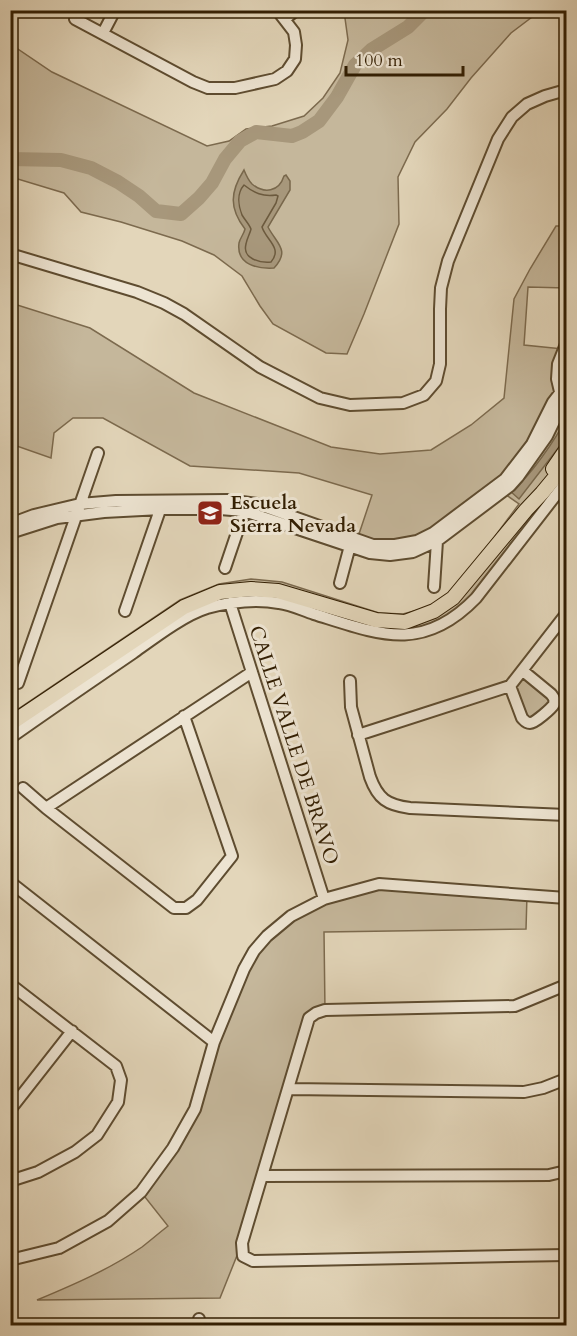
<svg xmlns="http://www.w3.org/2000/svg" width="577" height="1336" font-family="Cardo,serif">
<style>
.green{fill:#c5b79b;stroke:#7c6a4e;stroke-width:1.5}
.water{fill:#a7977b;stroke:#78674b;stroke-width:1.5}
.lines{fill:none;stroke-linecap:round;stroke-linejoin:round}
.shore{stroke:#6c5a3e;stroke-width:1.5}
.river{stroke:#a7977b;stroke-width:14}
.minor-casing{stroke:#5e4c30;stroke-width:14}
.major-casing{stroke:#321e02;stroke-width:16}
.minor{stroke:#ede4d2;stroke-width:10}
.major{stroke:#e3d6ba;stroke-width:14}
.labels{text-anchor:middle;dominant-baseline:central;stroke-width:6;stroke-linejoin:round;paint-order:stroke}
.poi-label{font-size:20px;font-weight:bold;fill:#321e02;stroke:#ede4d2;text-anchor:start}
.street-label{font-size:20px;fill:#321e02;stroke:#ede4d2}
</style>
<rect width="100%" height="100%" fill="#e3d6ba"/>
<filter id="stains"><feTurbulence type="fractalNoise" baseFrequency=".00333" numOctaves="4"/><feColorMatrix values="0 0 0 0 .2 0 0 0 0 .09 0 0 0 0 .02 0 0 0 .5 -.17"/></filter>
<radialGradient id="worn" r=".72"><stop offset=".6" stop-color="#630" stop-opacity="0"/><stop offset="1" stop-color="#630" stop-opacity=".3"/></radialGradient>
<path class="green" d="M344,11h196l-29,22 -40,45 -24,31 -32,33 -17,35 1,47 -35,90 -17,40 -21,-1 -53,-29 -13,-18 -18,-30 -28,-21 -32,-14 -61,-19 -40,-10 -17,-19 -53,-16 -1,-140 5,10 37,25 155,74 22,-5 17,-12 26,-3 32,-10 19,-18 17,-25 8,-33z
M556,226h10v62l-38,-1 -4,58 39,4 3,-5v138l-90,116 -36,28 -51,9 -109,-32 -75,6 -194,129v-24l169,-114 39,-16 32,-5 31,3 97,31 24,1 30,-8 17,-11 14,-17 55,-74 -17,-12 11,-23 -80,64 -38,12 -37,-8 14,-42 -73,-22 -109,-7 -87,-48h-30l-19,15 -3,25 -40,-14v-141l79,25 104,65 137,54 49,7 51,-4 40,-25 33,-27 10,-99 16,-30z
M523,672l35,25 -34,30 -14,-41z
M379,884l148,11 -1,34 -202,3 1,78 -16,9 -67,224 -22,55 -183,2c36,-15 73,-31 105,-53 9,-7 17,-14 26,-21l-27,-34 54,-83 49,-140 47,-53z"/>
<path class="water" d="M244,170c2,5 4,10 8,14 12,10 27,8 32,-8l2,-1 4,6v9l-22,37c8,16 23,23 6,41 -16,1 -38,-3 -35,-25 1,-5 5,-9 6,-14 -16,-21 -15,-37 -1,-59z
M566,418v20l-47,61 -9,-8c17,-9 48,-55 56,-73z"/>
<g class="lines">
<path class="shore" d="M244,185c10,8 19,12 32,10l2,1 -2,7 -14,24c4,13 21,21 9,35 -11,1 -29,-3 -25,-18 1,-6 4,-10 5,-15 -2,-5 -6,-9 -9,-14 -4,-10 -5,-22 2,-30z"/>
<path class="river" d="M10,159l51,1 30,8 27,14 21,14 17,15 25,3 18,-16 13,-15 13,-24 15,-18 16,-9 36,4 10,-4 17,-11 18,-24 18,-32 16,-15 37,-23 17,-17"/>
<defs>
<path id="minor" d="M75,19l118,63 15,6h27l40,-9 12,-8 8,-12 1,-14 -2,-13 -17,-22
M285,19l11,-9
M103,33l12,-23
M10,254l127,38 27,11 20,11 76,53 60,31 30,7 53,-2 21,-8 12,-14 4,-17v-55l1,-21 7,-27 50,-122 14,-22 15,-13 18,-8 21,-6
M10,524l24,-9 46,-11 36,-3 111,-1 30,4 116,41h22l22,-4 16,-8 72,-54 27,-35 21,-42 7,-9 5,-2
M10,533l47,-15 47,-6 57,-3h59l24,2 126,42 20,2 23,-3 24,-11 73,-55 8,-9 29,-41 14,-29 1,-7 -5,-21 1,-15 8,-20
M225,568l21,-62
M340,583l11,-41
M434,587l3,-46
M230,603l94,296
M125,611l37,-107
M350,681l1,26 19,70c8,22 17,28 40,31l156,7
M18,683l80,-230
M510,686l12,32c3,3 4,5 8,5 5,0 22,-15 24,-19 1,-5 0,-6 -3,-10l-28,-23
M358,735l152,-49 56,-72
M10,738c41,-29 82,-57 123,-85 21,-15 51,-38 74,-45 23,-6 49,-9 72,-5 11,1 23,7 35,11 64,20 108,40 162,-16l90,-116
M23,788l23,20 128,100h12l11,-8 35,-44 -48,-140
M46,808l206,-136
M10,882l204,160
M10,984l106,82 5,14 -3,22 -21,33 -22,17 -37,20 -28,9
M566,985l-51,21 -190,4 -9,3 -7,5 -67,225 1,13 10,5 313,-6
M289,1089l235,3 19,-4 23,-9
M10,1110l62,-79
M263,1176l286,-1 17,-4
M10,1260l49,-12 49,-27 33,-29 32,-44 22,-39 19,-67 30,-73 10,-18 13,-15 24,-20 33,-17 55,-15 187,14
M199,1319v7"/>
<path id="major" d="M553,469l13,-19
M10,724l174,-117 36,-15 31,-3 27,2 98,29 29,2 29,-11 19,-13 73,-88 16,-17 24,-29"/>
</defs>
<use href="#minor" class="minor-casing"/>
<use href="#major" class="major-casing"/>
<use href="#minor" class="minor"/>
<use href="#major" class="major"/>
</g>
<defs>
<symbol id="school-square" viewBox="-11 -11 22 22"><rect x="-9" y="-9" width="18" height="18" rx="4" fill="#8f2418" stroke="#ede4d2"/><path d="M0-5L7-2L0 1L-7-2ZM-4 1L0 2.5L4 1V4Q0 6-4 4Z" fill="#fff"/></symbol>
</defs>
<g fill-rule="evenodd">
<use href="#school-square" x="195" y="498" width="30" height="30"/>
</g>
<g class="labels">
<g class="poi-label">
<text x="230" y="502">Escuela<tspan x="230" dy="23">Sierra Nevada</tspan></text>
</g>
<g class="street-label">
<text transform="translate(294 745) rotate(72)">CALLE VALLE DE BRAVO</text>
</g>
</g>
<rect width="577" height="1336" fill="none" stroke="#e3d6ba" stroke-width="36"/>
<rect x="12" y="12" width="553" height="1312" fill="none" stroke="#321e02" stroke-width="3"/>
<rect x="18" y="18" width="541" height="1300" fill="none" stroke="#321e02" stroke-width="1.5"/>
<path d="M346 66v9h117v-9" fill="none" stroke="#321e02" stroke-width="3"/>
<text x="355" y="66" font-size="18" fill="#321e02" stroke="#ede4d2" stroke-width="4.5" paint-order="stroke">100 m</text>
<rect width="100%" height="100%" filter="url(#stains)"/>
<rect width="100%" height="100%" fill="url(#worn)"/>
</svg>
